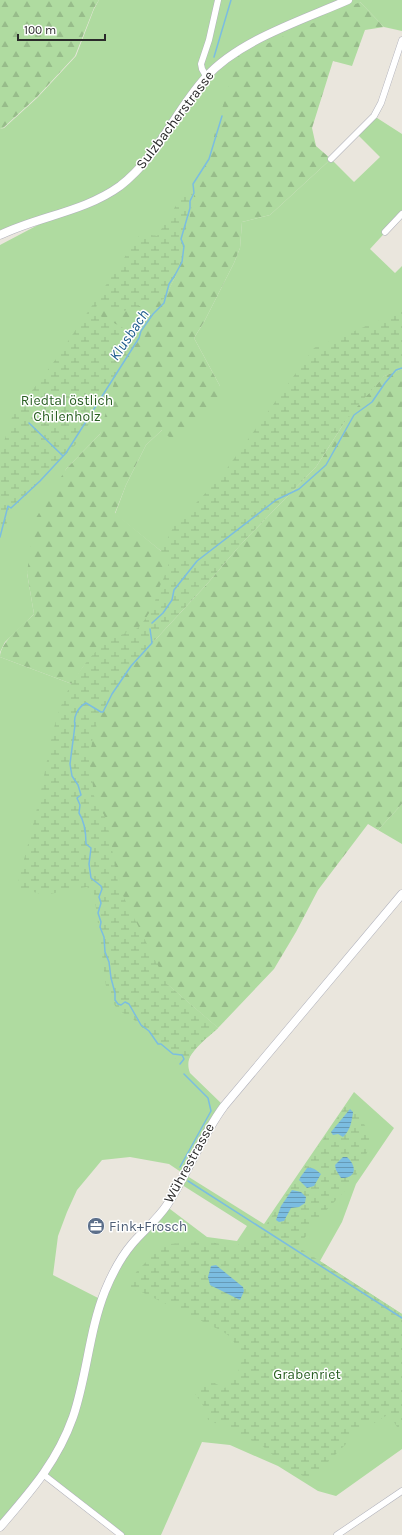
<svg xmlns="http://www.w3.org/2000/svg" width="402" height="1535" font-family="Karla,sans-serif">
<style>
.green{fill:#afdba0;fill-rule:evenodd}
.forest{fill:url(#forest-firs)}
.wetland{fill:url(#wetland-marsh)}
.water{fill:url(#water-rules)}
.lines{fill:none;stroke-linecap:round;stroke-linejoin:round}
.stream{stroke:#7bbde1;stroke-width:1.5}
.minor-casing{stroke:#b1b2bc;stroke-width:7}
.tertiary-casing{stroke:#b1b2bc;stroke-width:9}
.minor{stroke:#fff;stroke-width:6}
.tertiary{stroke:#fff;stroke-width:8}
.labels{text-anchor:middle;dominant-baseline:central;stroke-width:3;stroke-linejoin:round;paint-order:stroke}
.street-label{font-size:14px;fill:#2a2a2a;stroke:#fff}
.park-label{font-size:14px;fill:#295f22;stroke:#fff}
.service-label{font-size:14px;fill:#4e5e75;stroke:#fff;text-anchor:start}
.water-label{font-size:15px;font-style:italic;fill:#1c5b8c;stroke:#fff}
</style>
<defs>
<pattern id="forest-firs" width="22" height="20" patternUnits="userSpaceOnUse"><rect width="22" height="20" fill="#afdba0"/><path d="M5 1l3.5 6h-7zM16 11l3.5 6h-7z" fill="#97bc8a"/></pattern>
<pattern id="wetland-marsh" width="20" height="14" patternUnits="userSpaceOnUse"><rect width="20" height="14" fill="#afdba0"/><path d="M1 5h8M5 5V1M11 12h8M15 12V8" fill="none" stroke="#97bc8a"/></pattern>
<pattern id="water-rules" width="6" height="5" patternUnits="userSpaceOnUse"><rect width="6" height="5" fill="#7bbde1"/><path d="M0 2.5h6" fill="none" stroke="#659ab7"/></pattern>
</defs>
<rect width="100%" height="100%" fill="#eae6dd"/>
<path class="green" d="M99,0h303v31l-18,-4 -24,-25 -178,260 -82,172 -34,35 -39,104 7,41 -29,28 -5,10v-407l55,-29 -55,19v-106l4,-1 33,-30 39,-42 18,-47z
M374,116l28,18v80l-32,35 25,24 7,-7v103l-18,7 -143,168 -110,122 36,318 51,44c-13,12 -36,25 -28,45l34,33 -40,68 80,50 90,-132 40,36 -38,56 -14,38 -22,39 82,53v135l-66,47 -18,-5 -40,-25 -48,-21 -28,-3 -41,93h-40l-77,-60 -44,52v-870l72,27 89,-133 -46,-37 11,-29 20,-40 16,-15 58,-44 -26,-48 10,-16 30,-59 6,-15 2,-26 28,-7 61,-56 23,23 26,-25 -23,-23zM130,1157l39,7 15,10 -5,9 68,43 -10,15 -30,-4 -41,-31 -42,50 -22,44 -49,-25 5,-39 9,-24 10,-22 25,-30z
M402,804v40l-24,-14z"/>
<path class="forest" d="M0,0h99l-5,8 -19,48 -38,41 -34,31 -3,1z
M360,2l24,25 -19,3 -13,36 -19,-5 -21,67 4,18 15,13 -61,56 -28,7 -2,26 -6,15 -30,59 -10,16 26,48 -1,17 -38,34 -11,1 -8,-8 -16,15 -20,40 -11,28 46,38 8,12 -20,51 -10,14 -15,5 -27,17 -14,17 -11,17 -72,-27c0,-15 23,-32 34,-43l-7,-41 7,-52 32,-52 34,-35 17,-63 24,-34 -49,-25 6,-8 66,-5 11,-22 5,-14 3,-11 -1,-13 6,-15 6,-29 5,-7 38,-131z
M402,369v435l-24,26 -10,-6 -50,66 -22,42 -22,37 -56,59 -51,-44 -48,-96 -12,-67 -13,-25 -5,-38 5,-27 9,-22 28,-43 76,-82 34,-40 75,-77 32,-50 36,-41z"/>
<path class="wetland" d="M185,191l9,4 -6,29 -6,15 1,13 -3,11 -5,14 -11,22 -50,15 -16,-10 -6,8 49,25 -24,34 -4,15 -37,58 -62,64 -14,29v-83l12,-37 44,-58 85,-126 16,3z
M402,311v58l-18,7 -36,41 -32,50 -75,77 -34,40 -76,82 -28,43 -9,22 -5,27 5,38 13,25 12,67 48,96 51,44c-11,10 -23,19 -30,32l-14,-2 -41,-39 -15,-9 -11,-16 -13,-101 -7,-6 -43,8 -27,-8c9,-36 19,-71 26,-106 7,-34 11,-68 29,-98 10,-16 22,-33 38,-43 7,-5 26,-9 30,-14 15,-17 21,-42 29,-63l-8,-12 13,-25 46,-48 94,-130z
M348,1102l26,36 -21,44 -34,36 -21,29 104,67v113h-5l-8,-13 -33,20 -37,37 -12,7 -18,-9 -30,-26 -16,-5 -8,-7 -27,-11 -2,-10 -12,-18 3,-6 15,-4 13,6 11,-10 6,-18 -10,-22 -10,-7 -95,-46 10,-14 19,-19 14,-8 32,-3 34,5 26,-15z"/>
<path class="water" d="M350,1109l3,3c-1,9 -3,19 -10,25l-5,-3 -5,1 -2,-3z
M343,1157h4c10,9 10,21 -6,21l-5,-8 -1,-5z
M307,1168c6,-1 9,2 14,6l-7,12 -7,2 -8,-8c2,-5 5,-7 8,-12z
M292,1190l9,2 5,5 -1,6 -6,4 -8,1 -7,13 -5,1 -3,-2 5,-14z
M216,1265l27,22 1,4 -4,9 -30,-15 -2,-8 3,-11z"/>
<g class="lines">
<path class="stream" d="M214,57l17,-57
M29,423l34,33
M0,537l8,-31 3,2 29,-27 26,-28 73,-115 2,-7 12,-17 11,-11 5,-19 6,-9 7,-13 2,-16 -3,-7 9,-31v-7l4,-8 -1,-9 16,-25 13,-43
M152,623l11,-10 9,-13 2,-10 23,-29 79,-61 23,-11 27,-24 28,-50 18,-13 13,-19 11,-13 6,-2
M150,629l2,14 -21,23 -19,28 -9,18h-2l-15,-9c-8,4 -13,14 -11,22l-5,39 2,12 6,9 3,10 -4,3 3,7 -1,8c6,9 7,20 7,31l5,4 -2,16 2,14 10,8 1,3 -3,8 2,6 -3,10 3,9 -1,5 4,10 1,15 4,10 2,16 4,15v7l3,4 3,1 4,-3 4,2 12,21 8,6 9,13h3l12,10 9,1 2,4 -4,5
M180,1167l31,-56 -3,-13 -24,-24
M188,1181l214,137"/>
<defs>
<path id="minor" d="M206,76l-4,-7 -1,-5 8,-24 9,-40
M331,159l43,-43 7,-13 21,-63
M385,232l17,-18
M44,1475l77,60
M337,1535l65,-44"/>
<path id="tertiary" d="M0,235c39,-19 84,-23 120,-49 39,-30 54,-74 86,-109 33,-37 97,-57 142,-77
M0,1527c31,-36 57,-65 73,-110 14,-41 16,-86 32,-126 7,-17 16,-34 27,-47 11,-13 25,-24 35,-39 21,-32 34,-68 57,-99l178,-212"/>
</defs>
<use href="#minor" class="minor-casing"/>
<use href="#tertiary" class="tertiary-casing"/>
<use href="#minor" class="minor"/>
<use href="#tertiary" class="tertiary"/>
</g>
<defs>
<symbol id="office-disc" viewBox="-11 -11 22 22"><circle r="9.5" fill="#5c6f8a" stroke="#fff"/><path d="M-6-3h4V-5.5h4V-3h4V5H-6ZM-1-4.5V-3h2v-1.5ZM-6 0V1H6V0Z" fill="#fff"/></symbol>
</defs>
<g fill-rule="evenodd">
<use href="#office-disc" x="86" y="1216" width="20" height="20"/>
</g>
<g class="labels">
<g class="street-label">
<text transform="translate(175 120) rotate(-53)">Sulzbacherstrasse</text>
<text transform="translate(189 1163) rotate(-61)">Wührestrasse</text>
</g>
<g class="park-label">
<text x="67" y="400">Riedtal östlich<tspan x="67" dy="16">Chilenholz</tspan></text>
<text x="307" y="1374">Grabenriet</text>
</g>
<g class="service-label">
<text x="109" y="1226">Fink+Frosch</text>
</g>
<g class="water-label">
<text transform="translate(129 335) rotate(-56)">Klusbach</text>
</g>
</g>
<path d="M18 34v6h87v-6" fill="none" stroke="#2a2a2a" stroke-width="2"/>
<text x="24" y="34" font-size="12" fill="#2a2a2a" stroke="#ffffff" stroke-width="3" paint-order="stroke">100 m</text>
</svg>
